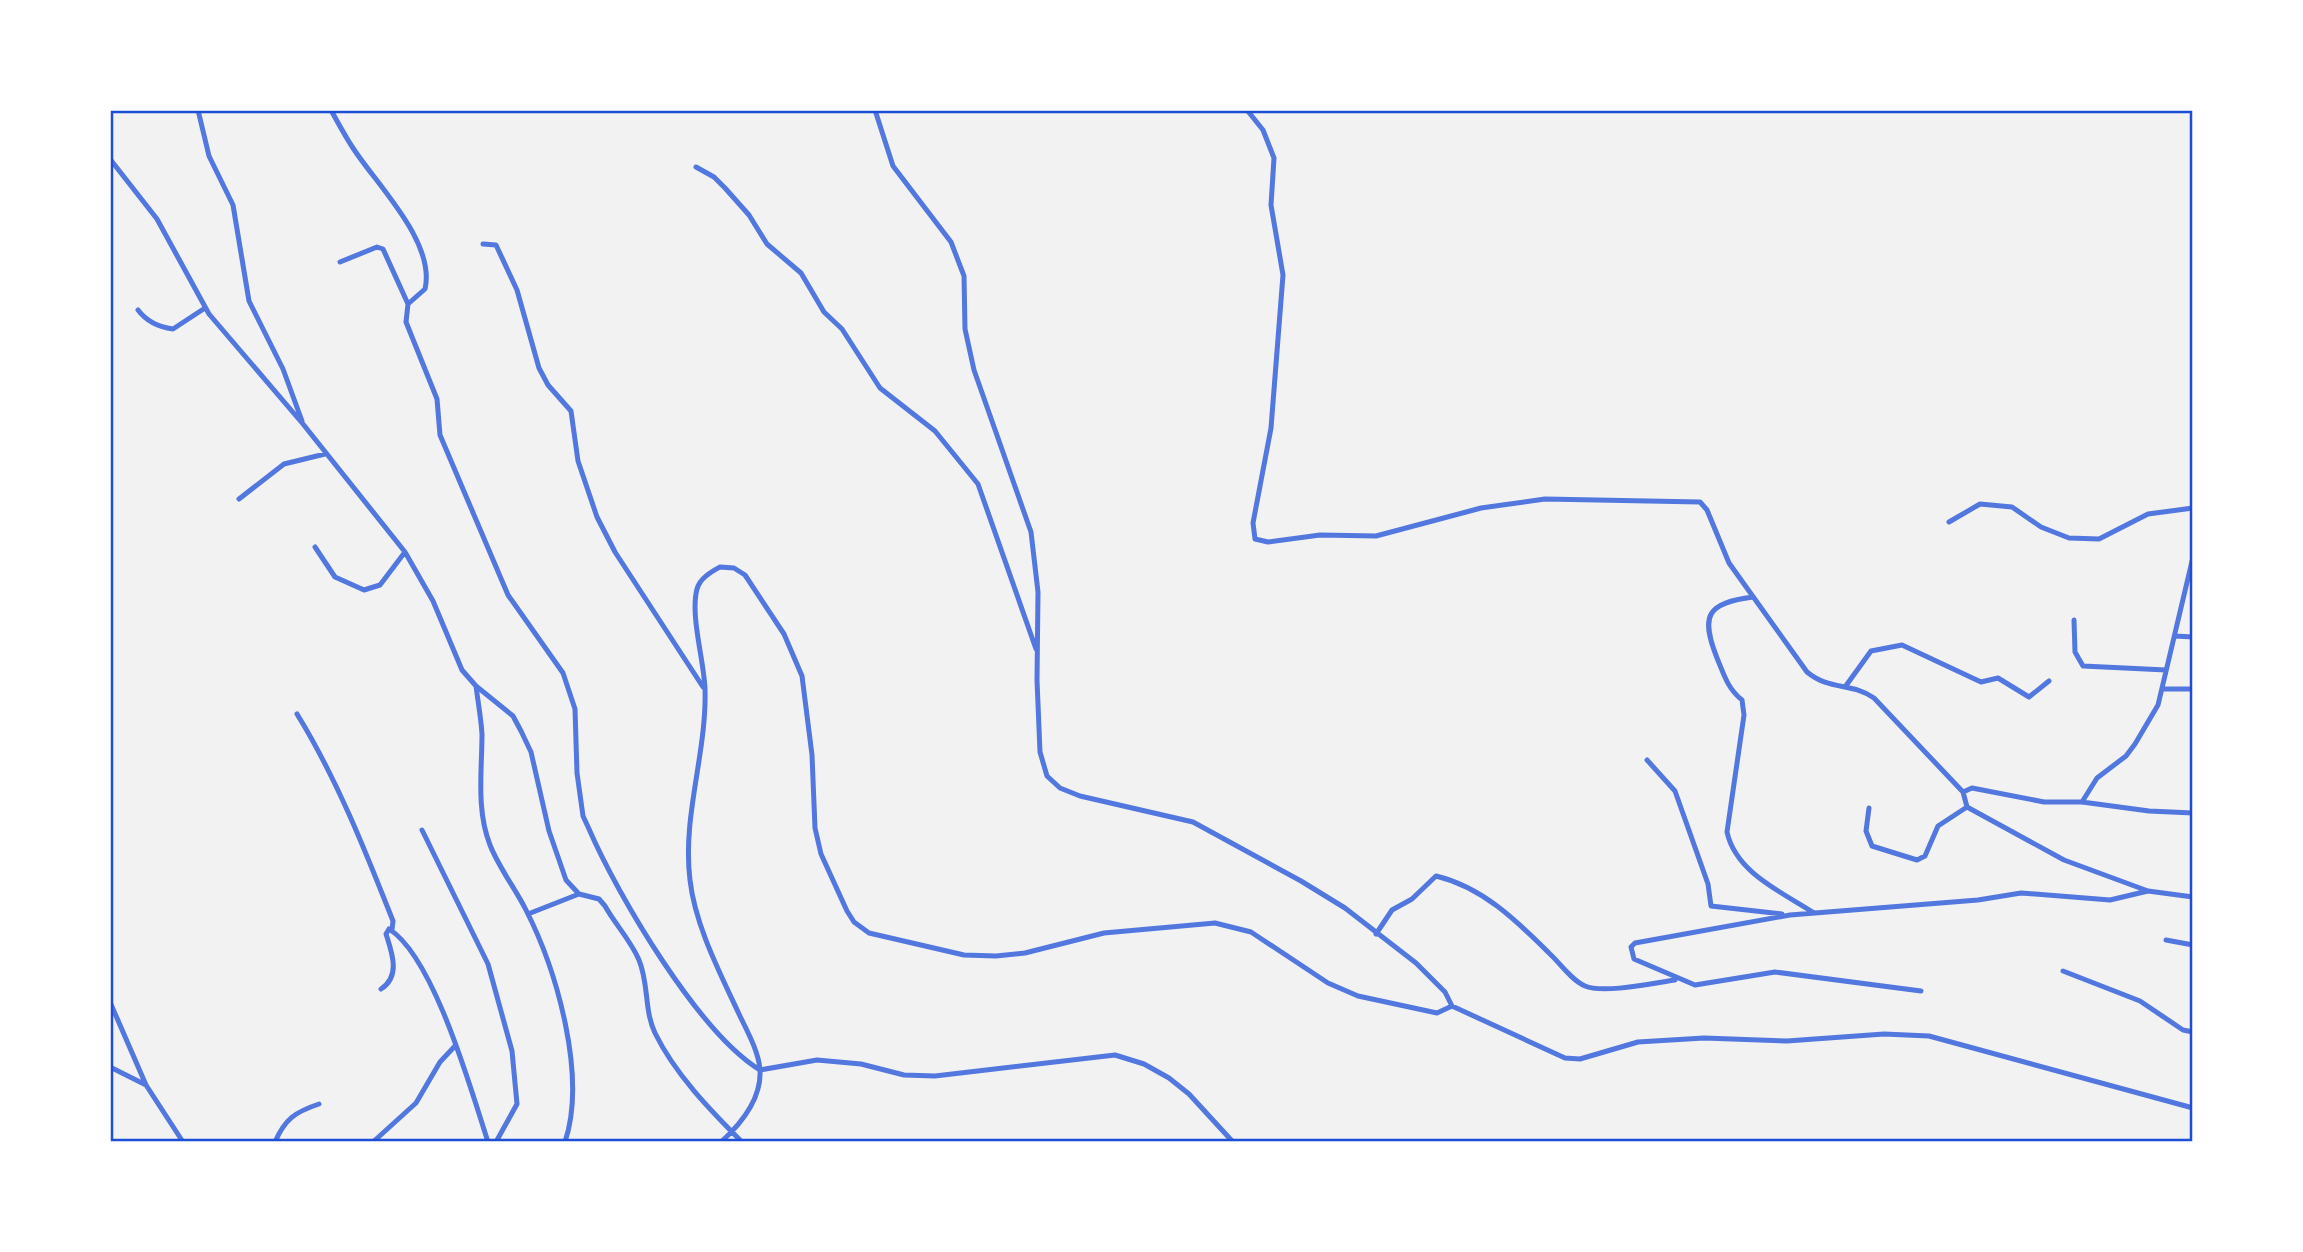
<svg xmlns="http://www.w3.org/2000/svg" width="2303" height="1252" font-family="'DM Sans',sans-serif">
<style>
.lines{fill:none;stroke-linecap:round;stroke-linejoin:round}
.minor{stroke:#5277de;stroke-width:5}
.neatline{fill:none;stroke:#1d4ed8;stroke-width:2.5}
</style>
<rect width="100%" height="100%" fill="#f2f2f2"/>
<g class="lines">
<path class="minor" d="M198,110l11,46 24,49 16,96 34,68 19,52
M331,110c7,13 14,26 22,38 23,36 83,94 72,141l-17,15 -2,18 31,77 3,36 68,160 55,78 12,36 2,64 6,43 6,13c29,67 110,204 171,241l57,-10 44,4 43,11 31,1 180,-21 29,9 25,14 20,16 44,48
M875,110l18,56 58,76 13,34 1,53 9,41 57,162 7,60 -1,88 3,72 7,24 13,12 20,8 113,26 108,59 44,27 71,55 29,29 7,14
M1247,110l16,20 11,28 -3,47 12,70 -12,153 -18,95 2,16 13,3 52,-7 56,1 105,-28 64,-9 155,3 7,8 22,53 78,109c23,19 44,10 67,26l89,94
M110,159l47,60 52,95 94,110 102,128 28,49 29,69 14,16 37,30 8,15 10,21 18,79 17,49 13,14 20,5 6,7c10,18 26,35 34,54 10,24 5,50 16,73 20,41 55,77 87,109
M696,167l18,10 11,11 24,27 18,29 34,29 23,39 18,17 38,59 55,43 43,53 58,165
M483,244l13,1 21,45 22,78 9,17 23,26 7,50 19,56 18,35 88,135
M340,262l37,-15 6,2 25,55
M138,310c9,12 20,17 35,19l32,-21
M239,499l45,-35 41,-10
M1949,522l31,-18 32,3 29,20 28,11 30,1 49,-25 45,-6
M315,547l20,30 29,13 16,-5 25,-33
M1753,597c-46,6 -53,18 -36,61 7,17 11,31 25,42l2,15 -17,117c9,41 55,60 87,81
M2074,620l1,32 8,14 83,4
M2175,636l18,1
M476,686c2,16 5,32 6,48 0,37 -6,75 8,111 9,23 25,43 36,65 31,61 61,166 39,232
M1845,687l26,-36 31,-6 79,37 17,-4 31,19 20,-16
M2162,689h31
M297,714c40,65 68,136 96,207l-1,9
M1647,760l28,31 33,93 3,22 71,8
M2082,802l15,-24 29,-22 9,-12 23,-39 35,-148
M1869,808l-3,23 6,15 45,14 8,-4 13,-30 29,-19
M2193,813l-44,-2 -67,-9h-38l-72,-14 -9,4 4,15 97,53 84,31 45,6
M422,830l66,134 24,87 5,53 -21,38
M528,914l51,-20
M1376,934l16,-24 20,-11 24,-23c46,11 80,44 113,77 11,10 22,27 36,33 18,8 69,-3 90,-6
M2166,940l27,5
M2063,971l77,30 43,29 10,2
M381,989c20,-13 11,-36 5,-55l3,-5c45,28 82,161 99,213
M1921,991l-146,-19 -80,13 -61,-26 -3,-12 4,-4 155,-28 188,-15 43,-7 89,7 38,-9
M110,1002l36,83 37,57
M110,1067l36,18
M275,1142c10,-23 20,-30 44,-38
M373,1142l43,-39 24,-41 15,-16
M721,1142c21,-19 41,-44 39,-73 -2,-19 -13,-38 -21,-55 -19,-41 -44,-89 -49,-134 -8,-64 17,-127 15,-191 -1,-29 -15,-73 -8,-100 3,-11 14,-17 23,-22l14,1 11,7 39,59 18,42 10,79 3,73 6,26 26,57 7,11 15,11 95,22 32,1 29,-3 79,-20 111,-10 36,9 77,51 30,13 79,17 15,-7 113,52 15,1 58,-17 66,-4 83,3 97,-7 45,2 264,72"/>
</g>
<rect width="2303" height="1252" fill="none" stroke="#ffffff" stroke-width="224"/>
<rect x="112" y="112" width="2079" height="1028" class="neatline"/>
</svg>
